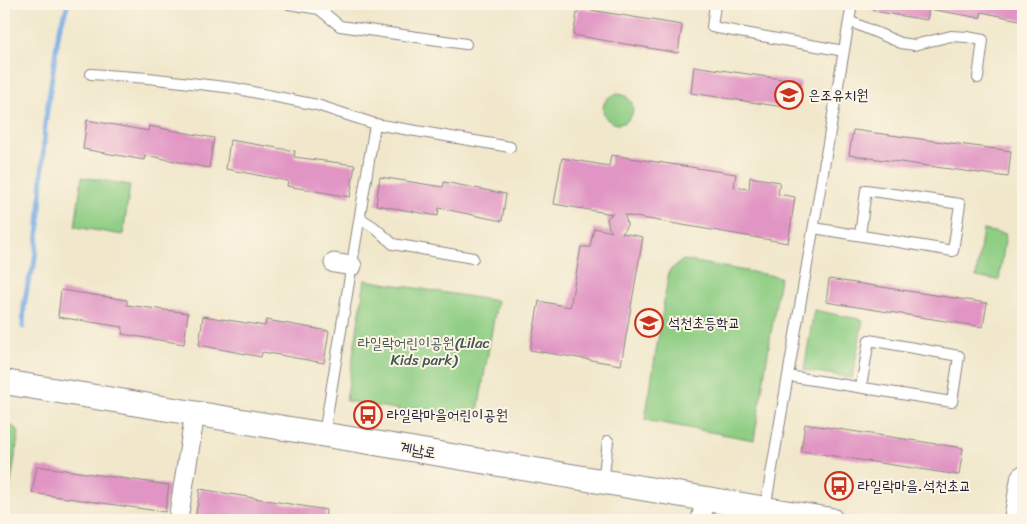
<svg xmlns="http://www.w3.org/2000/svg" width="1027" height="524" font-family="Sriracha,'Poor Story',sans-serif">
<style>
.green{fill:#8fce84;stroke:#587860}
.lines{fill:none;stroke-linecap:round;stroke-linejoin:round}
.stream{stroke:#77ace5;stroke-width:5}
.building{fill:#e195c4}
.service-casing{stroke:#8a8584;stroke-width:12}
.minor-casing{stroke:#8a8584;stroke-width:21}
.tertiary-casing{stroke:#8a8584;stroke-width:26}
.service{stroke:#fff;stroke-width:10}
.minor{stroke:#fff;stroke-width:19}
.tertiary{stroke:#fff;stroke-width:24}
.labels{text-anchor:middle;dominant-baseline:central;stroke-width:4;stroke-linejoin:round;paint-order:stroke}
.poi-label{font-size:15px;fill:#22223b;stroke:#fcf5e5;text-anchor:start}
.park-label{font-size:15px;fill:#435651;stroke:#fcf5e5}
.street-label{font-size:15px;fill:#22223b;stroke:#fcf5e5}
</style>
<rect width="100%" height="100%" fill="#fcf5e5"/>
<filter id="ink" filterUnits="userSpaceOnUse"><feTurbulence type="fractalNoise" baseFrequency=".02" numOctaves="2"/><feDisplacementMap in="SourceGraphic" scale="10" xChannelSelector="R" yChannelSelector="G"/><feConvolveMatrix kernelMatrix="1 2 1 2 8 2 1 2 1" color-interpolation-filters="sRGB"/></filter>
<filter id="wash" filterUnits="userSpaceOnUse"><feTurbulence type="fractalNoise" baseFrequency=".0096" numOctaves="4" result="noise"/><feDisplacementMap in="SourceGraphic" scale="20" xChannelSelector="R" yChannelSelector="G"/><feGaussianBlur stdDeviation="1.12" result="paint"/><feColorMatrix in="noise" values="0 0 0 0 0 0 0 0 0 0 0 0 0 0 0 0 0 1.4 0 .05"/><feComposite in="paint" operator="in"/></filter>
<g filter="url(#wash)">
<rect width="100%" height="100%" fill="#f1e8cc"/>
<path class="green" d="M603 109a15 15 0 1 1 30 0a15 15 0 1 1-30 0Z
M82,177l48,8 -7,50 -48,-8z
M983,230l23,4 -7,46 -23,-3z
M683,260l97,17 -26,163 -109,-20 24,-149z
M365,280l132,21 -21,121 -130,-21z
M814,310l49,10 -11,58 -48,-8z
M4,422l4,1 11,8 -14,89h-1z"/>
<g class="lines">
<path class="stream" d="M23,327l1,-21 4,-23 6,-17 5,-40 6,-102 14,-94 9,-26"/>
</g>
<g id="blocks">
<path class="building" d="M874,4h149v17l-41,-9 -2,6 -51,-9 -2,11 -54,-9z
M578,8l104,17 -4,28 -105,-18z
M694,66l107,16 -4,27 -106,-16z
M87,120l61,11 1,-5 65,12 -5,30 -64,-13 -1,5 -61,-11z
M853,130l158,21 -3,26 -159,-22z
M230,140l65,11 -1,6 61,8 -5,32 -63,-11 1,-5 -62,-12z
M611,155l125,19 -2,13 15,2 1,-12 30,5 -2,12 17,3 -7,46 -164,-28 2,4 1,6 -5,8 21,4 -22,128 -91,-15 9,-49 31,6 11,-60h9l4,-19 18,4 -3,-4 -2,-9 2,-3 4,-2 -59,-10 8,-46 47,8z
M380,177l63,10 1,-5 62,12 -4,27 -63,-13 -1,8 -62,-11z
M829,279l158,24 -4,24 -157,-25z
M61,290l66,10v5l61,8 -4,31 -62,-10 1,-7 -65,-10z
M203,316l62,10 1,-6 63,11 -5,32 -62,-11 -1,5 -62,-12z
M805,424l158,24 -4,27 -158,-24z
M37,466l132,19 -4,27 -133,-19z
M200,489l126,21 -1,10h-118l-12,-1z"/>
</g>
</g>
<g filter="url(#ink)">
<use href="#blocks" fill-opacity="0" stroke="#8a8584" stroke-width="1"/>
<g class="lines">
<defs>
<path id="service" d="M289,4l30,5 21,17 126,18
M715,4l-3,23 132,24
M849,21l52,22 13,2 37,-9 16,1 16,3 -5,38
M91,74l57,4 85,10 84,17 58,19 135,23
M360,218l14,9 19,17 80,14
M814,228l139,23 7,-47 -94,-14 -6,45
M788,376l164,26 7,-46 -90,-16 -8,47
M324,434l51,-310
M603,482l5,-41
M765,509l87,-505"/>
<path id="minor" d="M334,263l18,3
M178,520l17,-107
M701,520l4,-21"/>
<path id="tertiary" d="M4,382l353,58 474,80
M1016,520l7,-42"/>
</defs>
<use href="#service" class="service-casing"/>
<use href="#minor" class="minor-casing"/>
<use href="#tertiary" class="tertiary-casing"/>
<use href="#service" class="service"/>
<use href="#minor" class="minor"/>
<use href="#tertiary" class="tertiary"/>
</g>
</g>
<defs>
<symbol id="school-ring" viewBox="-11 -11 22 22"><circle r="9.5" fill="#fcf5e5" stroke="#c8321e" stroke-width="1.5"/><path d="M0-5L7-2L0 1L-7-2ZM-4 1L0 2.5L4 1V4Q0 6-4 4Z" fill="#c8321e"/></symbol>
<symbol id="bus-ring" viewBox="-11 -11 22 22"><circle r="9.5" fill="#fcf5e5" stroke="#c8321e" stroke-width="1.5"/><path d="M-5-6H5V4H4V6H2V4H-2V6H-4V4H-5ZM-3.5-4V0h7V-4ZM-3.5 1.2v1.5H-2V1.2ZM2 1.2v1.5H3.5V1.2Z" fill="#c8321e"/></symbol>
</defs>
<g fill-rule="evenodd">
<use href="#school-ring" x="773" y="79" width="32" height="32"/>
<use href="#school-ring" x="633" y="307" width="32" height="32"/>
<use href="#bus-ring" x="352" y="399" width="32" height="32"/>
<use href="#bus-ring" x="823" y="470" width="32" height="32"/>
</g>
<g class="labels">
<g class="poi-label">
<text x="808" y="95">은조유치원</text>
<text x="668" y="323">석천초등학교</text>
<text x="387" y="415">라일락마을어린이공원</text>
<text x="858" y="486">라일락마을.석천초교</text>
</g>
<g class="park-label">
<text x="424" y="343">라일락어린이공원(Lilac<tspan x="424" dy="17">Kids park)</tspan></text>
</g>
<g class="street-label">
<text transform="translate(418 450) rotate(10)">계남로</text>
</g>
</g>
<rect width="1027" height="524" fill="none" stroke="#fcf5e5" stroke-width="20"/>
</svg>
